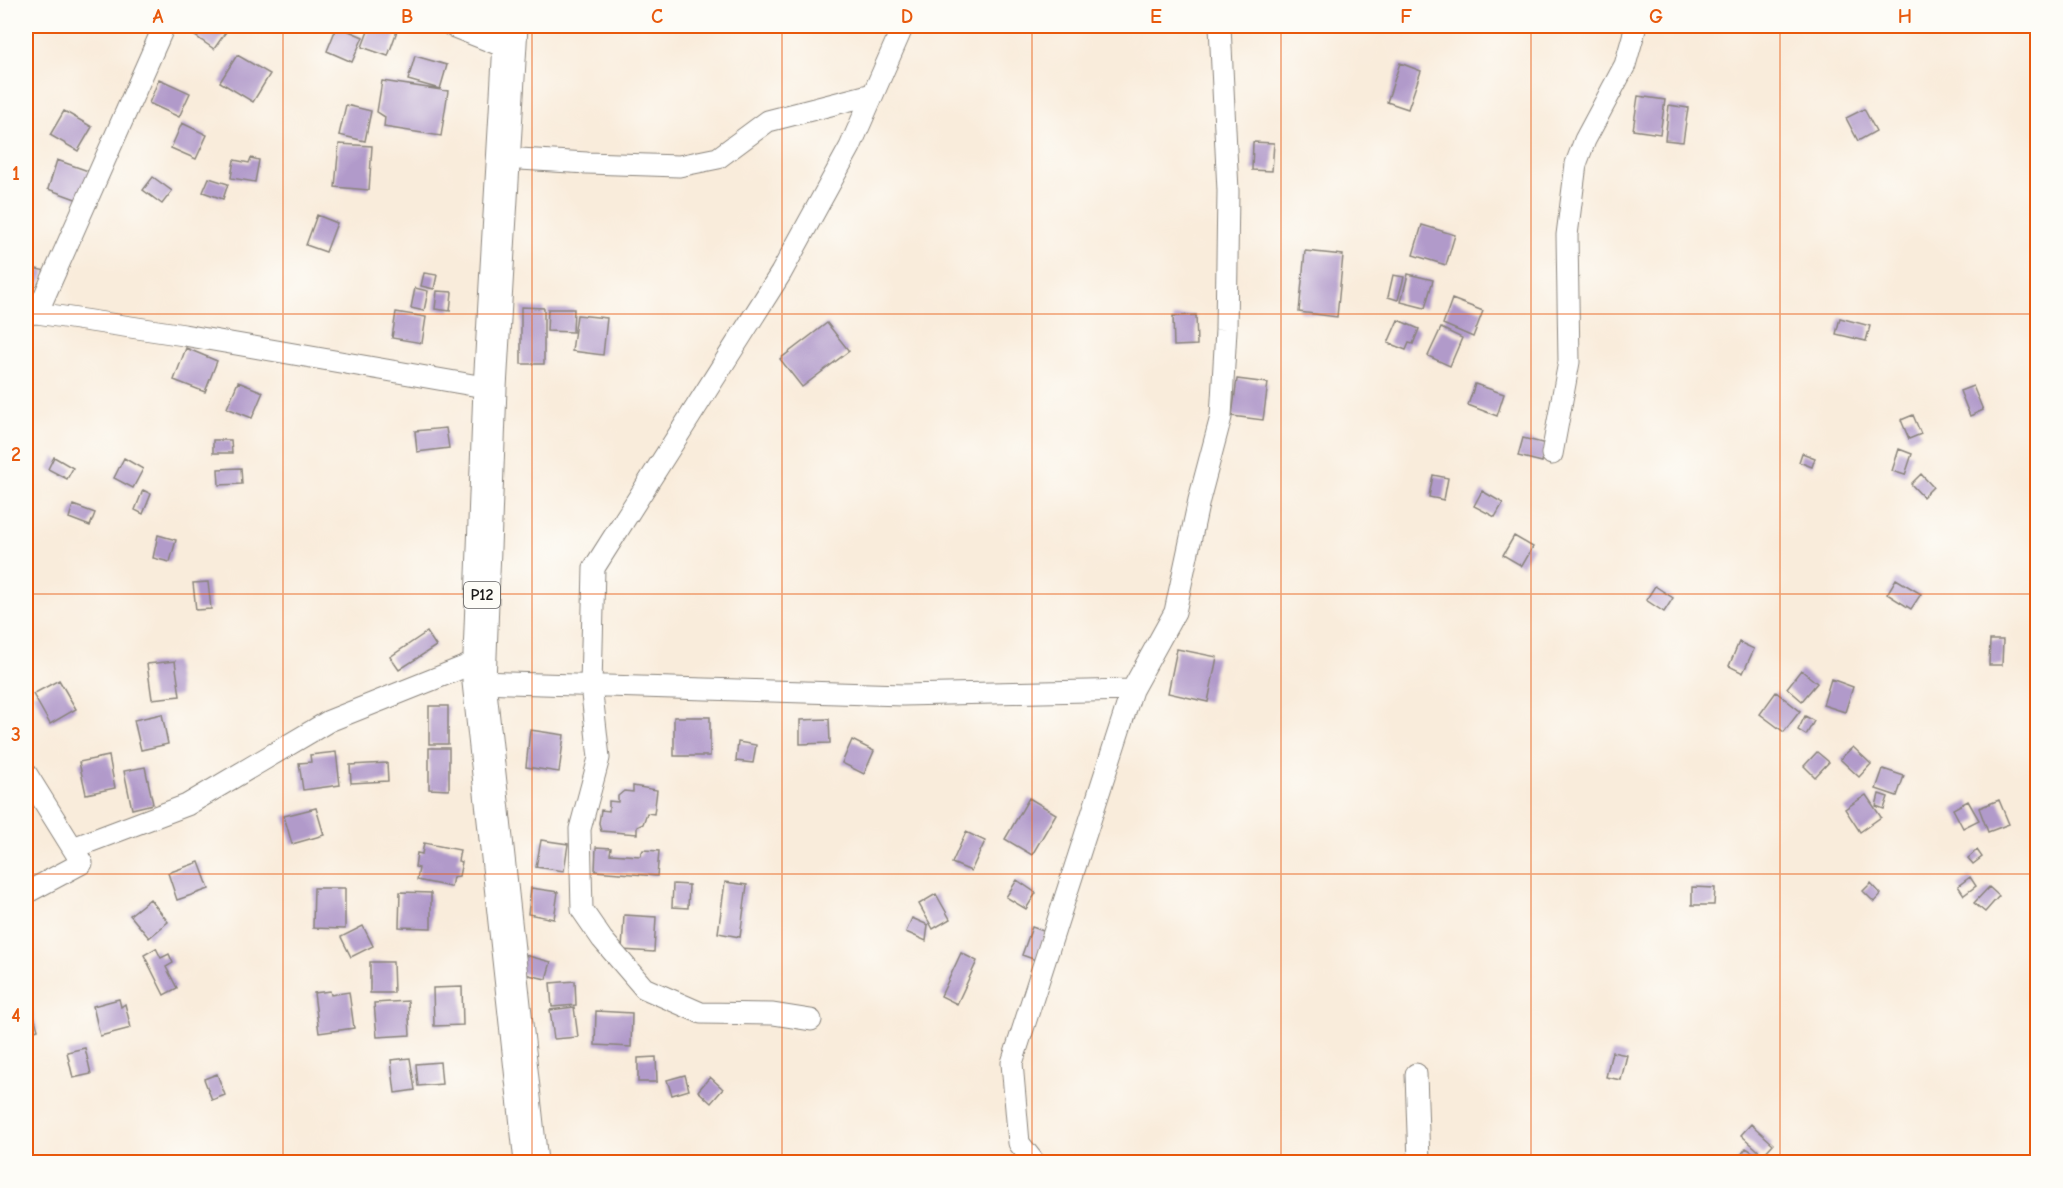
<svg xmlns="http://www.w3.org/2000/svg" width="2063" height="1188" font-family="'Comic Neue',sans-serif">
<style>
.building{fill:#b19aca}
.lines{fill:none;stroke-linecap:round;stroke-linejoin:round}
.minor-casing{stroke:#8a847c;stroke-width:23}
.primary-casing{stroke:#8a847c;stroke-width:35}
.minor{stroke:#fff;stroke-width:21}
.primary{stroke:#fff;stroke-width:33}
.grid{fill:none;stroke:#e8590c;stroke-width:1.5;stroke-opacity:0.55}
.labels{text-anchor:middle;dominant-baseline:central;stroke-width:5;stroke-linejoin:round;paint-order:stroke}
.shield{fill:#fdfcf7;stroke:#605f5e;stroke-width:1.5}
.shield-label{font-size:16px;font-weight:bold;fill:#1c1c1c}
.neatline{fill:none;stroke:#e8590c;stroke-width:2}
.grid-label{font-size:20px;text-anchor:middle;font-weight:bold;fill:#e8590c}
</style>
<rect width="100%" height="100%" fill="#fdfcf7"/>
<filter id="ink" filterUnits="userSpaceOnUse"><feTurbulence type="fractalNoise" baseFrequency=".0167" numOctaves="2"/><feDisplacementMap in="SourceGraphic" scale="12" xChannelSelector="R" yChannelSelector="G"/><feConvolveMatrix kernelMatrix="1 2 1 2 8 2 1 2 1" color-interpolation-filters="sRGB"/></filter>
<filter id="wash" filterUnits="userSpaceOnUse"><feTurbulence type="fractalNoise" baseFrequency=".008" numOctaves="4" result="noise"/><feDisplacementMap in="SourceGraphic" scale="24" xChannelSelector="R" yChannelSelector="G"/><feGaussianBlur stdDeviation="1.35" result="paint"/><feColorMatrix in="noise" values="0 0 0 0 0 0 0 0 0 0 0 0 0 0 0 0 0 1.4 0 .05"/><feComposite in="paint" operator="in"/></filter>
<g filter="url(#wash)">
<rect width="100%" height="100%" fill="#f9ecdb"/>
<g id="blocks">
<path class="building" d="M192,26h38l-16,23 -26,-18z
M337,26l26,11 -11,25 -25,-11z
M370,26h21l7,2 -10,28 -26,-9z
M237,55l33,19 -17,28 -33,-20z
M415,56l32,9 -7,24 -32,-9z
M1400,63l21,8 -13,38 -21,-7z
M159,79l31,14 -11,24 -30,-14z
M382,81l66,10 -7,45 -57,-9 1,-10 -8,-5z
M1638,96l27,4 -5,34 -27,-4z
M346,105l25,6 -6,30 -26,-6z
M1669,105l19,3 -5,34 -18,-2z
M1864,109l12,22 -18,10 -12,-23z
M64,111l28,16 -14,24 -28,-16z
M182,123l25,12 -11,24 -25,-11z
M1253,142l21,1 -2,28 -20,-1z
M339,144l33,2 -3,44 -34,-3z
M251,158l8,2 -4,22 -24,-4 3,-18 15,3z
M57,160l34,12 -10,29 -33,-12z
M153,177l19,14 -10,13 -19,-14z
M209,178l19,6 -5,15 -20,-7z
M317,215l20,8 -11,29 -20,-7z
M1422,225l33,10 -9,30 -33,-10z
M1305,251l38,4 -6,62 -38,-5z
M32,268l14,3 -14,30 -2,-24z
M424,273l13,2 -3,14 -13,-3z
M1408,274l25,6 -8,28 -24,-6z
M1393,275l11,2 -6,23 -10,-3z
M415,288l13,3 -4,20 -13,-3z
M437,291l15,1 -2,19 -15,-2z
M1452,299l31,12 -10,26 -30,-13z
M521,307l23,1v56h-23z
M548,309h26l-1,23 -26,-1z
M396,312l30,5 -4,26 -30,-5z
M577,315l30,3 -4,37 -31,-4z
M1196,315l1,30 -23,1 -1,-30z
M1840,318l30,8 -4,15 -30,-7z
M1398,320l21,9 -6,15 -4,-1 -3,7 -18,-7z
M827,323l22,28 -47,36 -22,-28z
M1441,328l21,10 -12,28 -22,-10z
M186,348l31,13 -12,31 -31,-12z
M1237,379l31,4 -5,37 -31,-4z
M238,382l25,10 -11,26 -25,-10z
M1475,384l29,10 -7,22 -29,-11z
M1973,386l10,24 -13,6 -10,-25z
M1913,415l8,19 -12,5 -8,-19z
M446,428l3,20 -32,4 -2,-21z
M1523,438l23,6 -4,18 -24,-6z
M213,440h18l1,13h-19z
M1899,449l13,5 -7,21 -13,-4z
M1802,453l13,5 -3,9 -13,-5z
M54,457l19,11 -6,11 -19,-10z
M124,458l19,11 -10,19 -19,-10z
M241,468l1,16 -23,1 -1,-16z
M1921,474l12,13 -10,10 -12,-13z
M1433,475l15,3 -4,22 -15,-3z
M143,490l8,4 -8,20 -8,-4z
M1482,491l21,12 -8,14 -21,-11z
M73,505l22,8 -5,13 -21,-8z
M158,535l18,5 -6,22 -17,-4z
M1514,536l19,11 -11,19 -19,-11z
M1896,579l25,15 -10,15 -24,-15z
M208,582l3,27 -15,1 -3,-27z
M1655,586l18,12 -9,14 -18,-12z
M427,632l9,14 -37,24 -9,-13z
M1990,640h13l-1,25h-13z
M1739,642l15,7 -11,24 -14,-7z
M1177,649l40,8 -9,45 -40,-9z
M175,661l5,35 -28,3 -5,-35z
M1801,670l16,13 -15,18 -15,-13z
M1831,679l22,8 -8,25 -22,-7z
M59,680l17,29 -26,15 -17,-30z
M1776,692l24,19 -16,21 -24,-18z
M429,706h19v38h-19z
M162,714l6,30 -27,6 -7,-30z
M1805,716l9,5 -8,14 -8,-5z
M674,717h36v39h-36z
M829,719l1,24 -30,1v-24z
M530,730l34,5 -5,37 -33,-5z
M852,740l22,11 -10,23 -22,-11z
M738,742l18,3 -3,18 -17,-2z
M1853,747l18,17 -12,13 -19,-18z
M429,748h20v42l-20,-1z
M336,752l4,33 -37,5 -4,-27 12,-1 -1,-7z
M1817,752l12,10 -14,15 -11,-11z
M109,756l6,32 -29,6 -7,-32z
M387,763l1,18 -37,2 -1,-18z
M145,767l8,37 -21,5 -8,-38z
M1883,769l21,7 -7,20 -21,-7z
M633,786l24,4 -3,24 -7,-1 -4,11 -6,3v7l-36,-3 -2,-8 2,-13 8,1v-10l9,1v-6l6,-5 9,1z
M1879,794l9,3 -4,12 -8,-3z
M1866,795l15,22 -21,15 -15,-23z
M1029,798l27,16 -24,41 -27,-16z
M1999,800l10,24 -21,8 -9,-24z
M1968,801l11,19 -16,8 -10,-19z
M316,808l8,27 -32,9 -8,-28z
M966,832l19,9 -14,30 -19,-8z
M541,840l27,4 -4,27 -28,-4z
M424,843l36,7 -2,11 4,1 -3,14 -6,1 -2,10 -34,-7 2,-12 -4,-1 2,-14 5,1z
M596,847l15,1 -1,6 30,2 3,-6 16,1 -2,25 -62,-5z
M1977,850l5,7 -9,7 -5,-6z
M199,862l10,27 -32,11 -9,-27z
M1970,877l6,9 -12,9 -6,-9z
M1017,880l19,13 -10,16 -20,-12z
M725,882l22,3 -7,52 -22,-4z
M1871,883l10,11 -7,8 -11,-11z
M673,884l16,1 -1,23 -16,-1z
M1692,887l23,1 -1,17h-22z
M1989,887l10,9 -14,16 -11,-9z
M314,888h31v41l-32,-1z
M531,888l27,4 -4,27 -26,-5z
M400,892l31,1v35l-32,-1z
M936,894l14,25 -17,10 -14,-25z
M150,899l18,23 -19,16 -19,-23z
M624,915l32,2 -2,35 -32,-2z
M912,918l16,7 -2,16 -20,-9z
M363,926l10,20 -22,11 -10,-20z
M1032,927l14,5 -10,28 -14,-5z
M156,948l5,10 8,-4 4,9 -7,4 11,21 -13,7 -20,-40z
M517,953l34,9 -5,17 -34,-8z
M961,953l16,8 -20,43 -16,-8z
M370,962h23l1,31h-24z
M575,981l1,24 -24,2 -2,-24z
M462,987l1,38 -29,1 -1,-38z
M330,991l1,4 18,-3 5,36 -35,5 -5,-40z
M119,999l2,8 4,-3 6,24 -31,8 -7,-30z
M408,1001l2,34 -33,2 -3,-34z
M30,1002l8,28 -12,4v-31z
M574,1007l4,30 -24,2 -4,-29z
M596,1011l36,2 -1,34 -36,-2z
M85,1048l6,26 -18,4 -6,-26z
M1612,1052l15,3 -6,25 -15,-3z
M656,1057l1,25h-19v-24z
M410,1058l5,32 -20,3 -4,-33z
M440,1062l2,22 -24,2 -2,-22z
M217,1074l8,21 -13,5 -8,-21z
M685,1075l4,15 -17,5 -5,-15z
M710,1077l13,12 -12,14 -13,-12z
M1751,1124l22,20 -10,11 -22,-20z
M1746,1148l13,8 -4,6h-19z"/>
</g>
</g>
<g filter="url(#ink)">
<use href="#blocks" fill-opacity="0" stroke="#8a847c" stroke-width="1.5"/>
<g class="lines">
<defs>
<path id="minor" d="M452,26l58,23
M503,158l84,5 92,3 39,-8 50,-37 105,-27
M37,313l127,-287
M26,314l11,-1 147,22 306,53
M1552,454l17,-92 -2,-127 9,-71 9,-24 40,-75 11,-39
M479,682l424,13 229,-5
M26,773l56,90 -56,30
M73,848l114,-43 142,-84 150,-60
M811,1020l-38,-6 -72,-1 -57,-25 -42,-49 -20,-29 -2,-81 19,-71 -8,-73 3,-117 187,-295 69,-126 53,-121
M1416,1074l3,88
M1034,1162l-15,-19 -7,-80 120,-373 43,-78 24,-112 22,-83 5,-87 2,-139 -8,-165"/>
<path id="primary" d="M511,26l-21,362 -11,294 52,480"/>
</defs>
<use href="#minor" class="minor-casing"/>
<use href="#primary" class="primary-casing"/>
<use href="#minor" class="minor"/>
<use href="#primary" class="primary"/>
</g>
</g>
<path class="grid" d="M283,26v1136M532,26v1136M782,26v1136M1032,26v1136M1281,26v1136M1531,26v1136M1780,26v1136M26,314h2012M26,594h2012M26,874h2012"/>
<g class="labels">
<rect class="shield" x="464" y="582" width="36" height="26" rx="4.5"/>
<g class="shield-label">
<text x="482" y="595">P12</text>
</g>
</g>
<rect width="2063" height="1188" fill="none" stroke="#fdfcf7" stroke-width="66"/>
<rect x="33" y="33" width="1997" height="1122" class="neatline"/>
<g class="grid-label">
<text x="158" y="23">A</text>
<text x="407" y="23">B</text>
<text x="657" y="23">C</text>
<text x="907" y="23">D</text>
<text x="1156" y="23">E</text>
<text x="1406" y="23">F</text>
<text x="1656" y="23">G</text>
<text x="1905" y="23">H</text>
<text x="16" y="180">1</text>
<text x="16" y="461">2</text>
<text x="16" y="741">3</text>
<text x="16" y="1022">4</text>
</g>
</svg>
